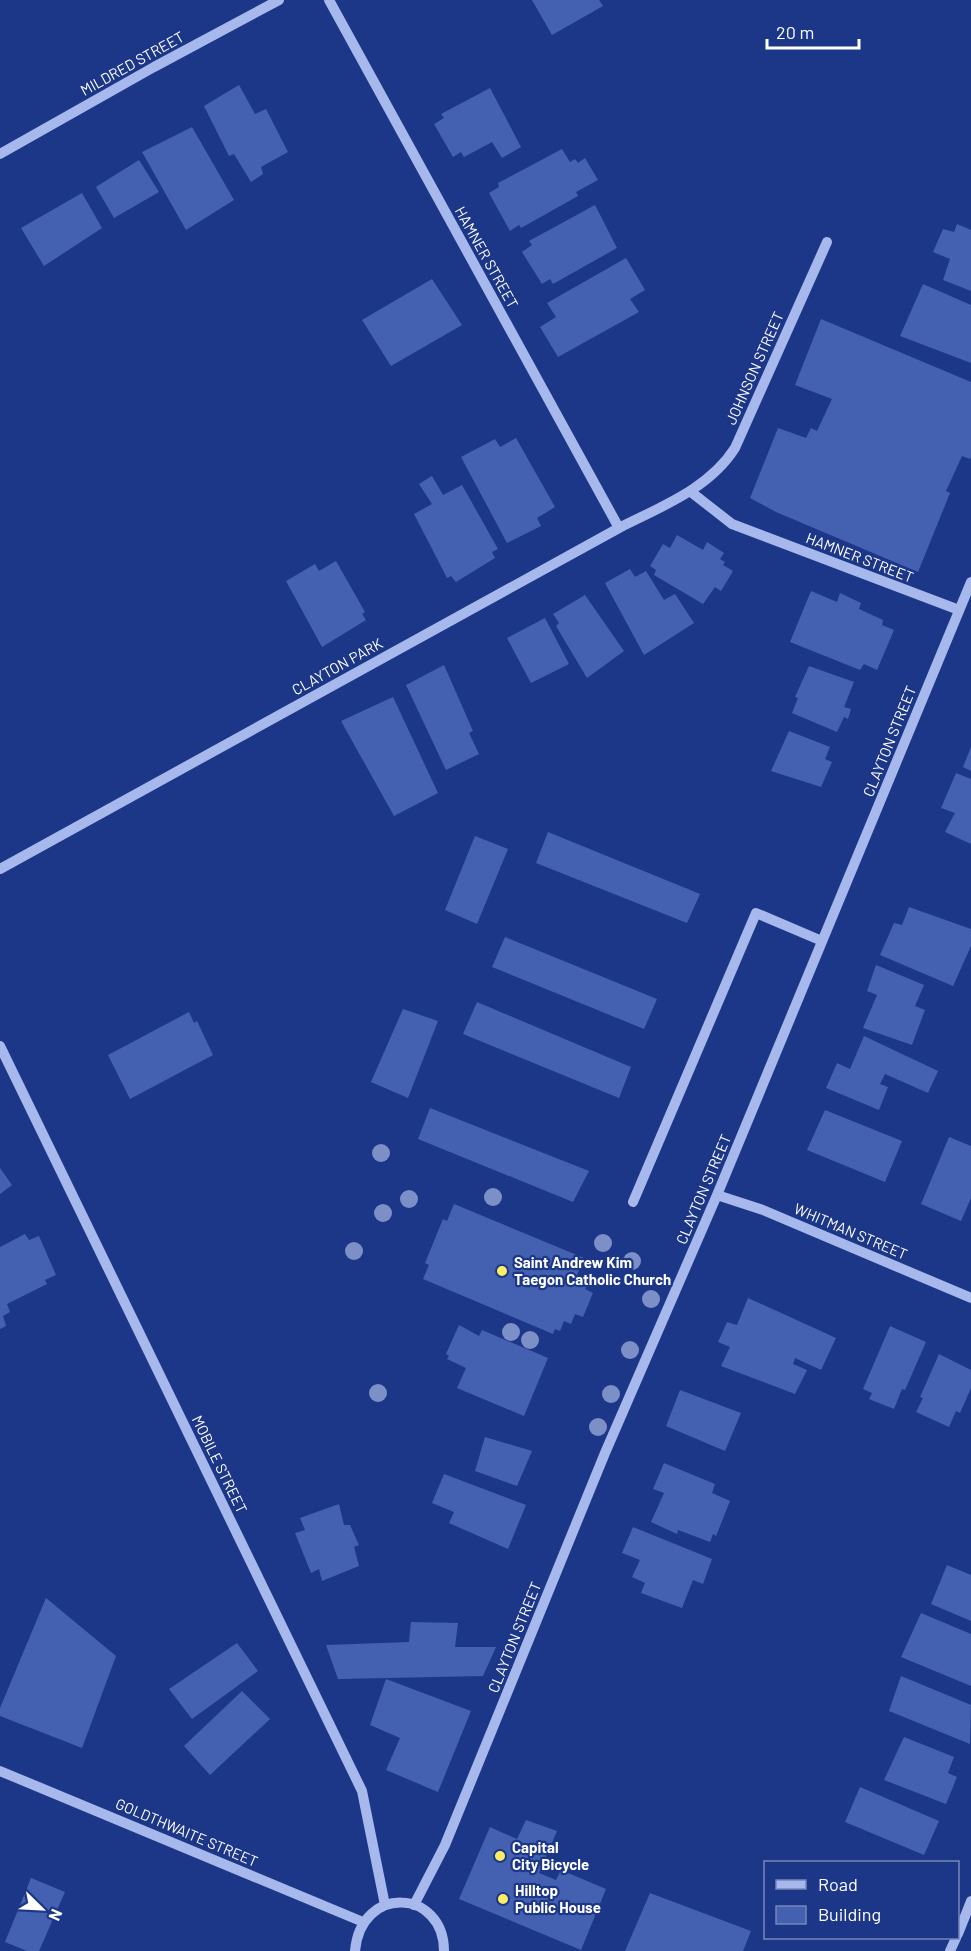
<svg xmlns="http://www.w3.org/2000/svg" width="971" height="1951" font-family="Barlow,sans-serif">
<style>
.building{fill:#4461b1}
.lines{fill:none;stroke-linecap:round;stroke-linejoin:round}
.minor{stroke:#a6b8ec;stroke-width:10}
.tree{fill:#7c8fc6}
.poi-dot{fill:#fced64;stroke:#1c3788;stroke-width:2}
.labels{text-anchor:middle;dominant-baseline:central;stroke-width:4.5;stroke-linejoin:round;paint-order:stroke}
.street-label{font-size:15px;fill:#fff;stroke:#1c3788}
.poi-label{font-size:15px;font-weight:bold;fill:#fff;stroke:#1c3788;text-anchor:start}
</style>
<rect width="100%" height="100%" fill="#1c3788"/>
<path class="building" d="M532,0h67l4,6 -51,29z
M239,85l16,29 11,-5 22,43 -27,15 2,7 -12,8 -17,-28 -5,2 -25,-50z
M490,88l31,59 -19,11 -10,-16 -28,15 -3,-5 -8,5 -19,-33 10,-6 -3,-4z
M192,127l42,73 -48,30 -44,-78z
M562,149l8,13 5,-3 3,4 7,-5 13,22 -22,12 2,4 -57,32 -2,-3 -9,6 -21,-38 10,-6 -1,-4z
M139,160l20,32 -45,26 -18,-31z
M82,193l20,35 -58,38 -23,-38z
M595,205l22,43 -64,36 -3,-5 -8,5 -20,-32 10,-7 -3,-4z
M957,224l14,6v61l-28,-11 7,-21 -17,-7 10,-23 11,3z
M626,258l19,32 -15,9 9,13 -81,45 -18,-30 16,-10 -9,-14z
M432,279l30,46 -71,41 -29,-46z
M923,284l48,21v58l-71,-27z
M821,319l150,63v75l-1,2 -8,-3 -16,35 4,2 -32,79 -142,-60 -26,-14 28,-70 28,10 5,-10 6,3 15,-32 -37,-14z
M516,438l39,69 -18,11 4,8 -34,17 -46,-86 34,-18 5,8z
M432,476l11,19 19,-10 36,64 -6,3 3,6 -39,24 -5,-6 -4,2 -33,-64 18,-10 -13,-20z
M677,535l26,15 4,-8 17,11 -4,6 5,3 -2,3 10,6 -12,20 -6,-4 -12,17 -49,-29 2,-5 -6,-4 13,-22 7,4z
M336,561l29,51 -3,2 4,6 -44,27 -36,-66 29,-17 4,7z
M630,569l5,8 11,-6 18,29 11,-6 19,29 -50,32 -39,-72z
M811,591l26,11 3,-9 21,10 -2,6 24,11 -1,5 12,5 -17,40 -13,-6 -4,6 -70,-28z
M585,595l39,56 -37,27 -31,-52 3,-3 -6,-9z
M545,618l24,46 -38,19 -24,-45z
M444,665l29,66 -4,2 10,21 -33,16 -40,-85z
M809,666l45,16 -10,25 7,2 -3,10 -4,-2 -7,15 -45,-19 6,-15 -3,-1z
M393,697l45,96 -44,23 -53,-95z
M789,731l41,16 -5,12 7,3 -11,25 -50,-16z
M971,747v24l-8,-4z
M956,773l15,6v65l-26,-12 10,-19 -14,-5z
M548,832l152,62 -13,29 -151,-60z
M475,836l33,13 -31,75 -32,-14z
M909,907l62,22v17l-18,40 -73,-31 14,-32 8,2z
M505,937l152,62 -13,30 -152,-62z
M876,965l48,20 -9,21 10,4 -13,35 -49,-17 14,-33 -10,-4z
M477,1002l154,65 -12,31 -156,-64z
M403,1009l35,12 -30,77 -37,-16z
M189,1012l5,11 3,-2 16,34 -83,44 -22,-44z
M864,1036l74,35 -10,22 -43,-19 -5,10 8,3 -9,23 -53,-22 11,-25 13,6z
M430,1108l159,63 -16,31 -155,-63z
M825,1110l77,31 -17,41 -78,-32z
M949,1137l22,9v52l-10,23 -40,-17z
M0,1168l12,17 -12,9z
M454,1204l130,54 -7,17 12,5 -4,9 8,4 -10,24 -8,-3 -4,10 -7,-3 -4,10 -5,-2 -2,5 -130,-55 6,-14 -4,-2 18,-44 4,2z
M25,1234l4,6 10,-4 17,39 -11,5 2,4 -40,20 3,8 -7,4 3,10 -6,3v-82z
M748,1298l88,40 -15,32 -26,-12 -2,6 14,6 -12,24 -74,-28 9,-19 -12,-5 9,-20 10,3z
M459,1325l20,11 3,-6 66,28 -24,58 -67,-28 9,-20 -19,-9 2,-3 -3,-2z
M890,1326l36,16 -21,48 -3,-1 -8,20 -25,-10 3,-6 -9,-4z
M939,1354l32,16v18l-11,25 -4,-2 -7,16 -33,-15 7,-14 -3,-1z
M680,1390l61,23 -16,38 -59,-25z
M485,1437l47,14 -15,35 -42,-15z
M664,1463l51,21 -3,9 18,8 -14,35 -3,-2 -3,8 -32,-12 -1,4 -26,-12 13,-29 -11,-4z
M444,1474l82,31 -18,44 -59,-26 5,-11 -22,-9z
M339,1504l5,21h6l9,20 -5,2 5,19 -37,15 -3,-12 -8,4 -16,-40 10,-3 -5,-12z
M633,1527l79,32 -9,25 -10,-4 -11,28 -41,-15 4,-10 -13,-6 8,-17 -18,-7z
M947,1565l24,10v46l-40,-17z
M46,1598l70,58 -34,92 -82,-32v-8z
M921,1613l50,21v52l-70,-29z
M411,1622l47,1 -3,24h41l-13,29 -145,3 -12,-34 83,-3z
M237,1643l21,28 -66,48 -23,-30z
M901,1676l70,29 -1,39 -81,-33z
M386,1679l85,32 -33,81 -52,-22 14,-32 -30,-13z
M242,1691l28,28 -60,56 -26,-29z
M904,1737l50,20 -6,16 9,4 -11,27 -62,-24z
M860,1787l79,34 -15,34 -79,-33z
M526,1820l31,11 -18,42 17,7 5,-10 45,19 -25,61 -122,-51 31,-72 27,12z
M31,1878l34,14 -26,59h-12l-22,-9z
M650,1893l101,38 -8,20h-118z"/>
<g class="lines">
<path class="minor" d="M329,0l290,528
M0,154l154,-87 125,-67
M691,492l41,32 227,86
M0,869l619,-341c41,-21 90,-39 116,-80l92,-206
M0,1046l362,745 23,114
M717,1195l46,15 208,88
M633,1202l123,-289 66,28
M0,1771l363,151
M414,1905l31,-60 160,-392 112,-258 254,-613
M958,1934l13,-33
M355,1951c6,-67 89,-62 89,0
M950,1951l6,-13"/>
</g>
<g class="tree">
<circle cx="381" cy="1153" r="9"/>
<circle cx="493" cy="1197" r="9"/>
<circle cx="409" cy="1199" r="9"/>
<circle cx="383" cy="1213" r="9"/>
<circle cx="603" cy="1243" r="9"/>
<circle cx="354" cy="1251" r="9"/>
<circle cx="632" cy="1261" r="9"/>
<circle cx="651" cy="1299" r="9"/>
<circle cx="511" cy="1332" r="9"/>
<circle cx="530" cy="1340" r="9"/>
<circle cx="630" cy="1350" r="9"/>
<circle cx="378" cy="1393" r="9"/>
<circle cx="611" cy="1394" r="9"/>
<circle cx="598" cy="1427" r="9"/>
</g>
<g class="poi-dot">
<circle cx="502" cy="1271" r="6"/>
<circle cx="500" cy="1856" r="6"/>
<circle cx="503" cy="1899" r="6"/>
</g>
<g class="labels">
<g class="street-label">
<text transform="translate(132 63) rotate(-29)">MILDRED STREET</text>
<text transform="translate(487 257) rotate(61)">HAMNER STREET</text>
<text transform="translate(754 368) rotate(-66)">JOHNSON STREET</text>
<text transform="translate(860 557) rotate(21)">HAMNER STREET</text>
<text transform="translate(337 666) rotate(-29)">CLAYTON PARK</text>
<text transform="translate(889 741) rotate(-68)">CLAYTON STREET</text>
<text transform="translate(703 1189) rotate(-67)">CLAYTON STREET</text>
<text transform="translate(851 1231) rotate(23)">WHITMAN STREET</text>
<text transform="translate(220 1464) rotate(64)">MOBILE STREET</text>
<text transform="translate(514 1637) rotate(-68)">CLAYTON STREET</text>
<text transform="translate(187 1832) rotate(23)">GOLDTHWAITE STREET</text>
</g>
<g class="poi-label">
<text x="514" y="1262">Saint Andrew Kim<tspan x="514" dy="17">Taegon Catholic Church</tspan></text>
<text x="512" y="1847">Capital<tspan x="512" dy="17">City Bicycle</tspan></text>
<text x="515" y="1890">Hilltop<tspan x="515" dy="17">Public House</tspan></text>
</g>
</g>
<rect x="764" y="1861" width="195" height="78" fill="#1c3788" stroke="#7787b8" stroke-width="1.5"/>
<rect x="776" y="1880" width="30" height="9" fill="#a6b8ec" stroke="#7787b8" stroke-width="1.5"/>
<text x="818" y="1891" font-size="18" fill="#ffffff">Road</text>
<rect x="776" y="1906" width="30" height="18" fill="#4461b1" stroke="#7787b8" stroke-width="1.5"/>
<text x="818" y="1921" font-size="18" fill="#ffffff">Building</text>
<g transform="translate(42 1909) rotate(114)" stroke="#1c3788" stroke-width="4.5" paint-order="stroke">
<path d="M0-4.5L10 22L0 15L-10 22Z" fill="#ffffff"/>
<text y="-9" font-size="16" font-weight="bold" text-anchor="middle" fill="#ffffff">N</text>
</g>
<path d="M767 39v9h92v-9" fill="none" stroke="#ffffff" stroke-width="3"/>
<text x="776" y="39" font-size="18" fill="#ffffff" stroke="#1c3788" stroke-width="4.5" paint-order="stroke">20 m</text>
</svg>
